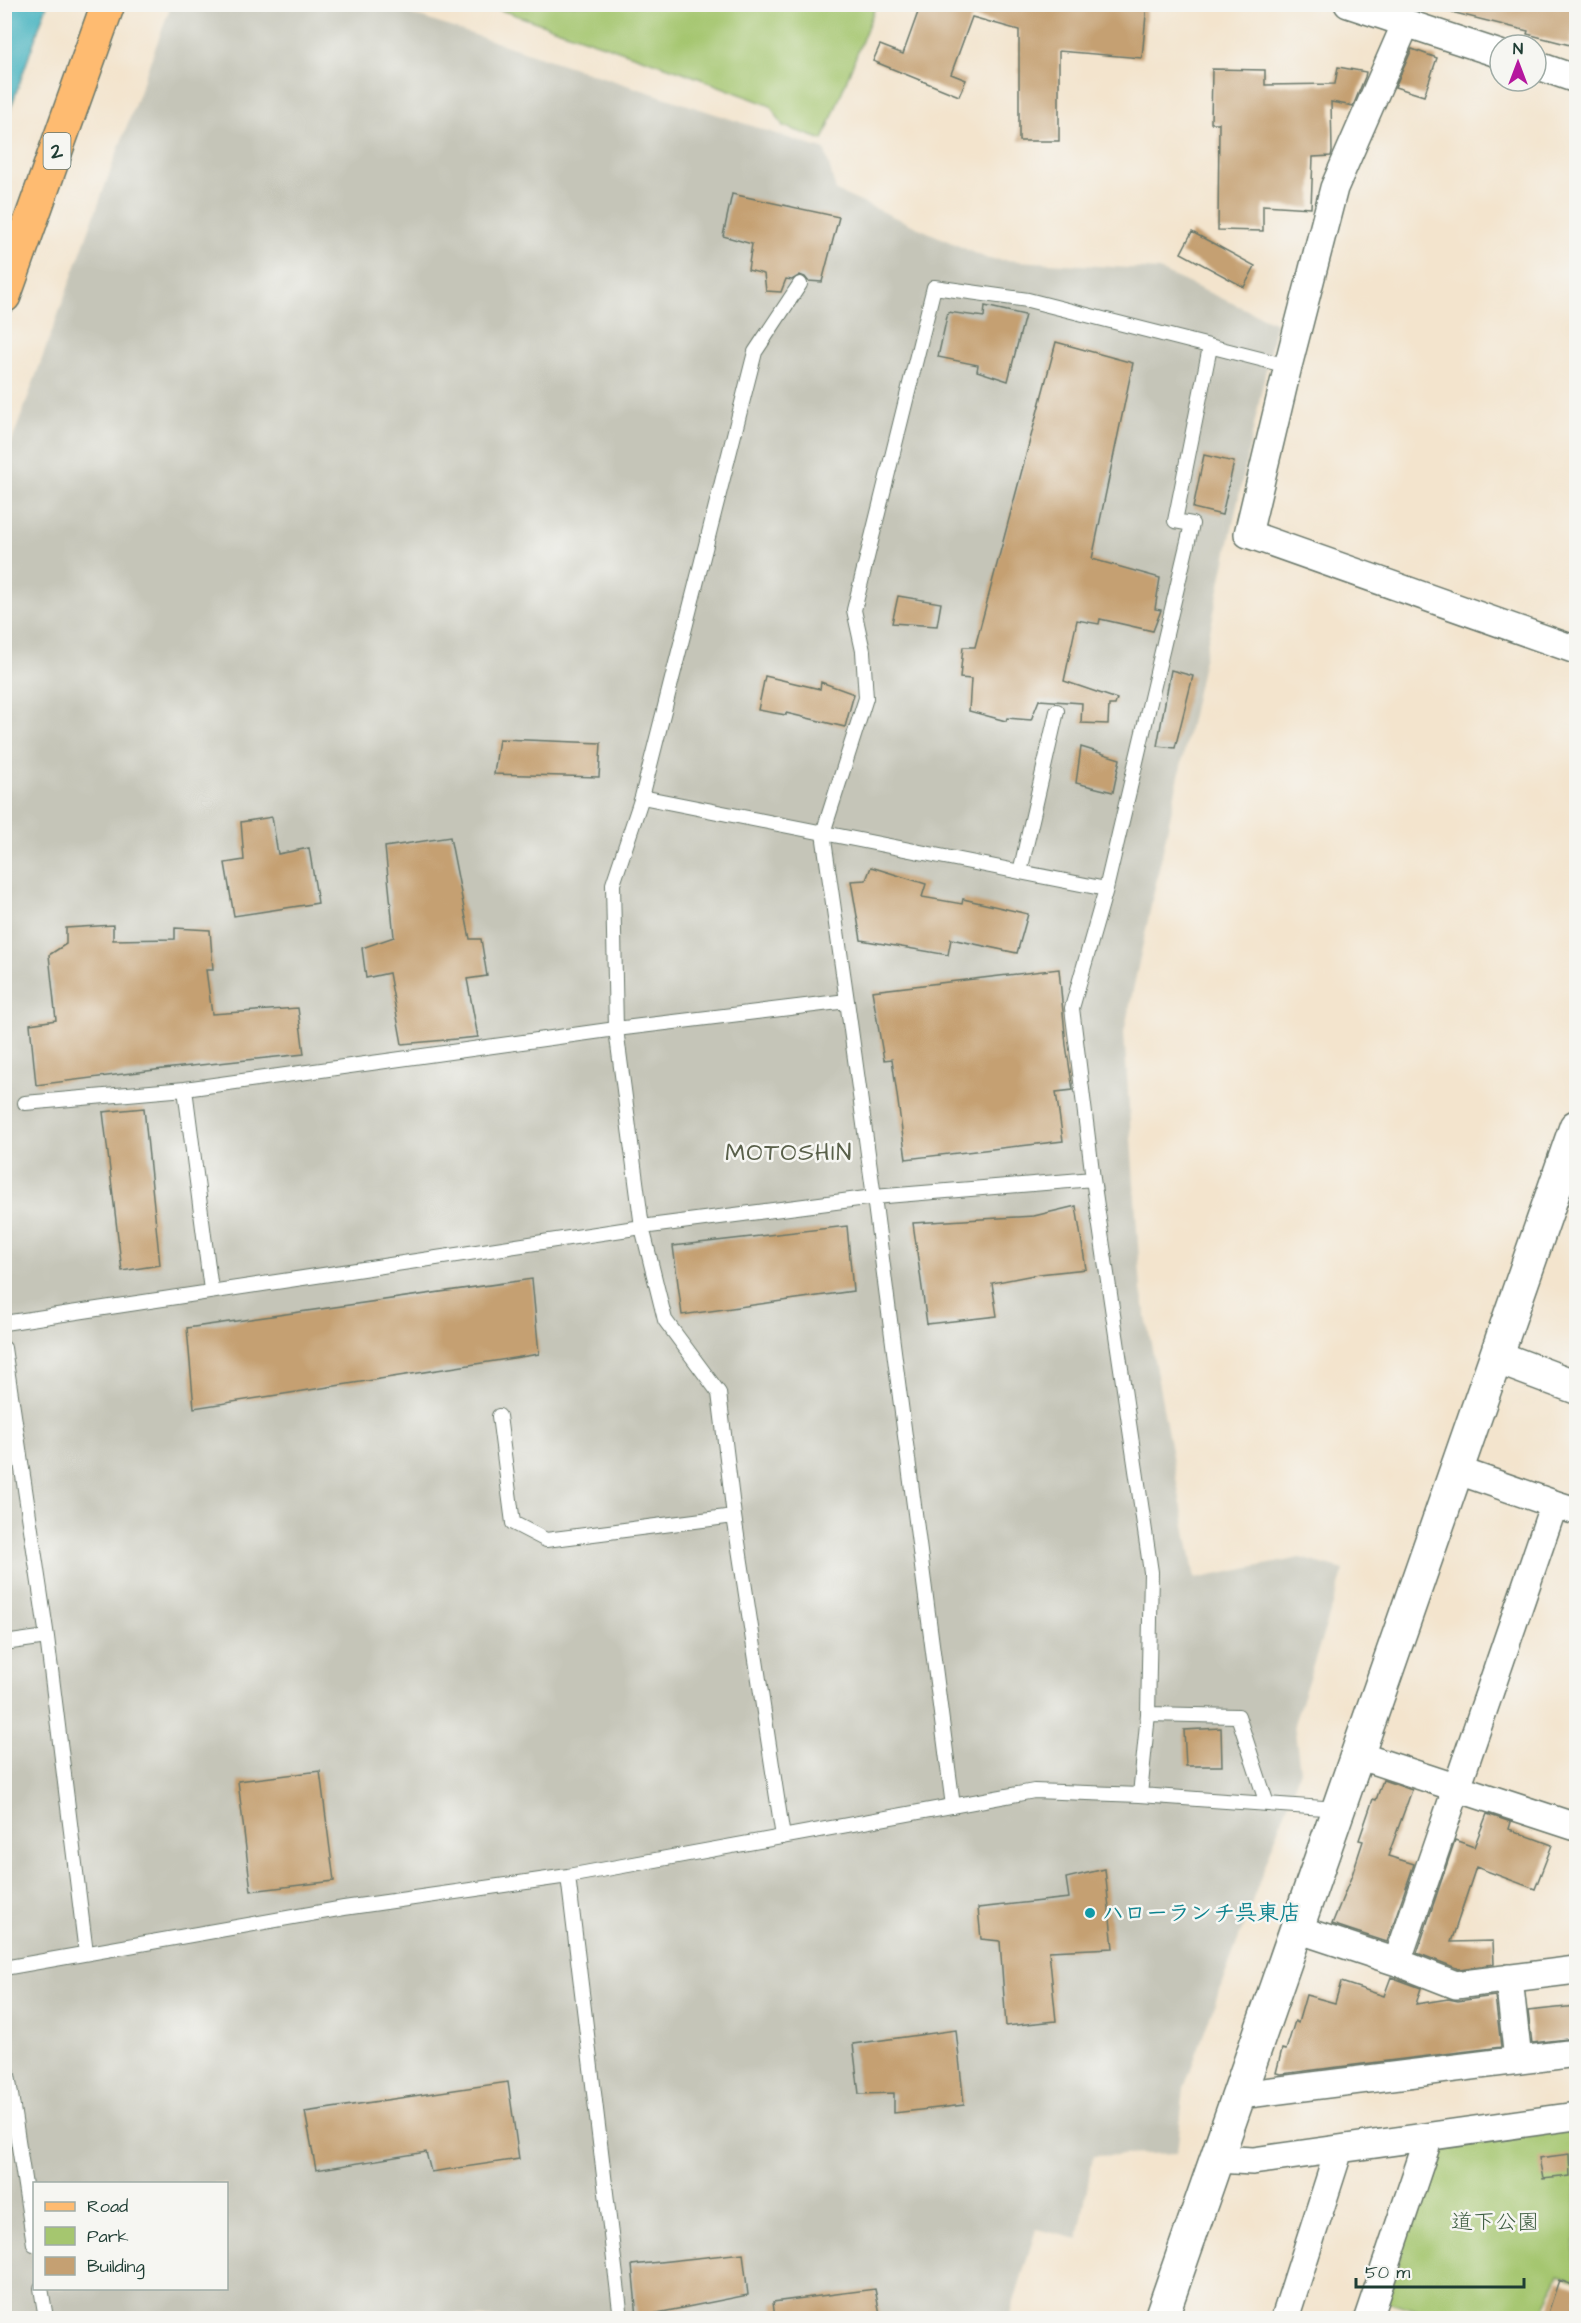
<svg xmlns="http://www.w3.org/2000/svg" width="1581" height="2323" font-family="'Architects Daughter','Klee One',sans-serif">
<style>
.industrial{fill:#c5c5b8;fill-rule:evenodd}
.green{fill:#a5c66f;stroke:#628252;stroke-width:1.5}
.water{fill:#44b2bf;stroke:#32787a;stroke-width:1.5}
.building{fill:#c5a072}
.lines{fill:none;stroke-linecap:round;stroke-linejoin:round}
.service-casing{stroke:#69776a;stroke-width:16}
.minor-casing{stroke:#69776a;stroke-width:30}
.tertiary-casing{stroke:#69776a;stroke-width:36}
.primary-casing{stroke:#69776a;stroke-width:36}
.service{stroke:#fff;stroke-width:14}
.minor{stroke:#fff;stroke-width:27}
.tertiary{stroke:#fff;stroke-width:33}
.primary{stroke:#febb71;stroke-width:33}
.culture-dot{fill:#0f9aa8;stroke:#f6f6f2;stroke-width:2}
.labels{text-anchor:middle;dominant-baseline:central;stroke-width:5;stroke-linejoin:round;paint-order:stroke}
.shield{fill:#f6f6f2;stroke:#60746d;stroke-width:1.5}
.shield-label{font-size:21px;font-weight:bold;fill:#1f3d34}
.culture-label{font-size:22px;font-weight:bold;fill:#0d838f;stroke:#f6f6f2;text-anchor:start}
.park-label{font-size:22px;fill:#405f43;stroke:#f6f6f2}
.neighbourhood-label{font-size:24px;letter-spacing:1.5px;fill:#59604a;stroke:#f6f6f2}
</style>
<rect width="100%" height="100%" fill="#f6f6f2"/>
<filter id="ink" filterUnits="userSpaceOnUse"><feTurbulence type="fractalNoise" baseFrequency=".0167" numOctaves="2"/><feDisplacementMap in="SourceGraphic" scale="12" xChannelSelector="R" yChannelSelector="G"/><feConvolveMatrix kernelMatrix="1 2 1 2 8 2 1 2 1" color-interpolation-filters="sRGB"/></filter>
<filter id="wash" filterUnits="userSpaceOnUse"><feTurbulence type="fractalNoise" baseFrequency=".008" numOctaves="4" result="noise"/><feDisplacementMap in="SourceGraphic" scale="24" xChannelSelector="R" yChannelSelector="G"/><feGaussianBlur stdDeviation="1.35" result="paint"/><feColorMatrix in="noise" values="0 0 0 0 0 0 0 0 0 0 0 0 0 0 0 0 0 1.4 0 .05"/><feComposite in="paint" operator="in"/></filter>
<g filter="url(#wash)">
<rect width="100%" height="100%" fill="#f3e4cd"/>
<path class="industrial" d="M171,5h212l442,145 11,41 152,68 171,11 117,53 -152,709 17,258 54,289 105,-21 44,12 -50,154 6,46 -116,318 -7,65 -84,3 -15,83 -42,-10 -27,89h-1004l-1,-1855zM34,2184h192v104h-192z"/>
<path class="green" d="M486,5h390l-53,135 -40,-14 -12,-20 -88,-34z
M1576,2129v151l-17,-6 -18,44h-100l-54,-17 45,-153z"/>
<path class="water" d="M5,4l42,1 -42,119 -1,-119z"/>
<g id="blocks">
<path class="building" d="M921,4h226l-5,54 -83,-7v90h-40v-111l-47,-13 -21,57 15,6 -7,16 -86,-35 7,-16 23,9z
M1448,4h128v14l-6,27 -43,-11 1,-3 -81,-20z
M1412,49l25,9 -13,38 -29,-9z
M1338,67l28,5 -1,5 -12,29 -22,-4 1,50 -1,4 -18,1 -2,51 -48,-3v26l-45,-1 1,-107h-8l1,-54 53,1v15l70,-1z
M732,194l107,23 -17,65 -14,-1 -3,-4 -5,-2 -8,5 -6,-1 -5,13 -15,-1 -2,-17 -16,-4 4,-26 -29,-8z
M1192,232l63,34 -11,21 -63,-34z
M985,306l40,9 -17,66 -31,-10 1,-6 -40,-8 10,-45 36,5z
M1056,342l77,21 -41,196 68,19 -5,31 6,1 -8,21 -53,-12 -1,5 -22,-4 -13,61 53,18 -2,6h-6l-1,19 -27,-1 1,-20 -43,-3 -8,20 -24,-2 -1,3 -37,-10 2,-32 -11,-1 3,-31h12z
M1204,455l30,7 -12,53 -29,-7z
M898,596l43,7 -4,23 -45,-3z
M1171,670l22,6 -18,72 -18,-2z
M765,676l55,13 1,-7 33,12 -9,33 -59,-14v2l-28,-5z
M499,739l102,4 -2,34 -105,-3z
M1081,747l39,12 -7,33 -37,-9z
M272,817l6,37 31,-6 9,55 -84,13 -9,-53 19,-3 -3,-38z
M450,837l20,102h11l6,37 -20,3 11,58 -76,7 -13,-71 -23,5 -4,-30 32,-11 -9,-90z
M871,867l55,17 -4,13 40,7 1,-5 65,15 -11,39 -66,-14 -3,16 -87,-15 -10,-59 15,-1z
M113,925v15l62,-1v-11l35,2 3,40h-7l6,44 86,-6 6,46 -141,15 -127,16 -6,-61 26,-4 -7,-65 17,-11v-16z
M1059,969l7,76 7,45 -17,2 7,49 -157,18 -14,-100 -8,1 -12,-69z
M144,1108l16,157 -38,6 -19,-159z
M1076,1206l10,63 -47,5 -47,9 5,33 -70,8 -14,-101 121,-7z
M847,1226l6,65 -171,24 -9,-69z
M532,1279l7,75 -345,54 -7,-80z
M1221,1728l1,38h-36l-2,-36z
M320,1771l14,110 -83,10 -13,-110z
M1383,1780l29,10 -24,66 26,8 -27,78 -55,-18 20,-49 11,-34 -4,-1 14,-41 3,1z
M1487,1814l24,8 -2,7 43,16 -17,44 -59,-22 -25,75 42,-1 1,23 -35,5 -42,-16 38,-113 19,7z
M1105,1869l8,79 -64,3 7,70 -50,5 -6,-85 -19,-2 -3,-31 91,-10 -3,-20z
M1391,1977l30,11 -5,16 32,-5 10,2 37,-5 6,51 -220,27 -5,-1 6,-24 4,1 9,-29 3,2 8,-28 29,8 6,-21 43,14z
M1576,2006v32l-44,5 -4,-32z
M956,2030l8,75 -70,8v-20l-35,1 -6,-50z
M508,2082l11,77 -88,13 -5,-20 -110,18 -11,-58z
M1569,2154l1,22 -27,3 -4,-21z
M743,2253l5,42 -111,22 -5,-52z
M1559,2280l17,6v33h-30z
M875,2289l6,30h-106l-2,-17z"/>
</g>
</g>
<g filter="url(#ink)">
<use href="#blocks" fill-opacity="0" stroke="#69776a" stroke-width="1.5"/>
<g class="lines">
<defs>
<path id="service" d="M642,797l464,92
M1020,872l37,-161
M847,1001l-24,-168 43,-135 -3,-47 -9,-41 80,-323 94,13 260,66
M25,1103l160,-14
M211,1290l-26,-201 431,-60 231,-28 27,196 79,609
M4,1323l638,-96 232,-30 219,-18
M4,1348l43,289 39,316
M499,1416l14,107 33,17 188,-24 49,321
M734,1516l-15,-123 -54,-73 -23,-93 -26,-198 -3,-145 29,-87 113,-445 45,-68
M4,1643l43,-6
M1148,1714l90,2 29,88
M1140,1795l8,-81 3,-142 -58,-393 -21,-171 34,-119 86,-365 -17,-3 35,-174
M568,1876l53,442
M4,1968l340,-60 224,-32 466,-85 106,4 198,14
M4,2049l30,195
M41,2288l5,30"/>
<path id="minor" d="M1348,4l152,50
M1406,23l-72,165 -46,178 -40,168 328,116
M1536,65l40,14
M1456,1470l98,34
M1357,1755l219,72
M1297,1929l100,33 157,-458 22,7
M1397,1962l59,23 120,-15
M1509,1978l9,82
M1240,2095l336,-42
M1216,2159l37,2 323,-45
M1285,2318l54,-168
M1368,2318l61,-181"/>
<path id="tertiary" d="M1496,1357l80,30
M1161,2318l415,-1191"/>
<path id="primary" d="M4,296l104,-292"/>
</defs>
<use href="#service" class="service-casing"/>
<use href="#minor" class="minor-casing"/>
<use href="#tertiary" class="tertiary-casing"/>
<use href="#primary" class="primary-casing"/>
<use href="#service" class="service"/>
<use href="#minor" class="minor"/>
<use href="#tertiary" class="tertiary"/>
<use href="#primary" class="primary"/>
</g>
</g>
<circle class="culture-dot" cx="1090" cy="1913" r="6"/>
<g class="labels">
<rect class="shield" x="43.5" y="133" width="27" height="36" rx="4.5"/>
<g class="shield-label">
<text x="57" y="151">2</text>
</g>
<g class="culture-label">
<text x="1102" y="1913">ハローランチ呉東店</text>
</g>
<g class="park-label">
<text x="1495" y="2222">道下公園</text>
</g>
<g class="neighbourhood-label">
<text x="789" y="1153">MOTOSHIN</text>
</g>
</g>
<rect width="1581" height="2323" fill="none" stroke="#f6f6f2" stroke-width="24"/>
<rect x="33" y="2182" width="195" height="108" fill="#f6f6f2" stroke="#a0aca6" stroke-width="1.5"/>
<rect x="45" y="2202" width="30" height="9" fill="#febb71" stroke="#a0aca6" stroke-width="1.5"/>
<text x="87" y="2212" font-size="18" fill="#1f3d34">Road</text>
<rect x="45" y="2227" width="30" height="18" fill="#a5c66f" stroke="#a0aca6" stroke-width="1.5"/>
<text x="87" y="2242" font-size="18" fill="#1f3d34">Park</text>
<rect x="45" y="2257" width="30" height="18" fill="#c5a072" stroke="#a0aca6" stroke-width="1.5"/>
<text x="87" y="2272" font-size="18" fill="#1f3d34">Building</text>
<g transform="translate(1518 63)"><circle r="28" fill="#f6f6f2" stroke="#a0aca6" stroke-width="1.5"/>
<path d="M0-4.5L10 22L0 15L-10 22Z" fill="#b5179e"/>
<text y="-9" font-size="16" font-weight="bold" text-anchor="middle" fill="#1f3d34">N</text>
</g>
<path d="M1356 2278v9h168v-9" fill="none" stroke="#1f3d34" stroke-width="3"/>
<text x="1365" y="2278" font-size="18" fill="#1f3d34" stroke="#f6f6f2" stroke-width="4.5" paint-order="stroke">50 m</text>
</svg>
